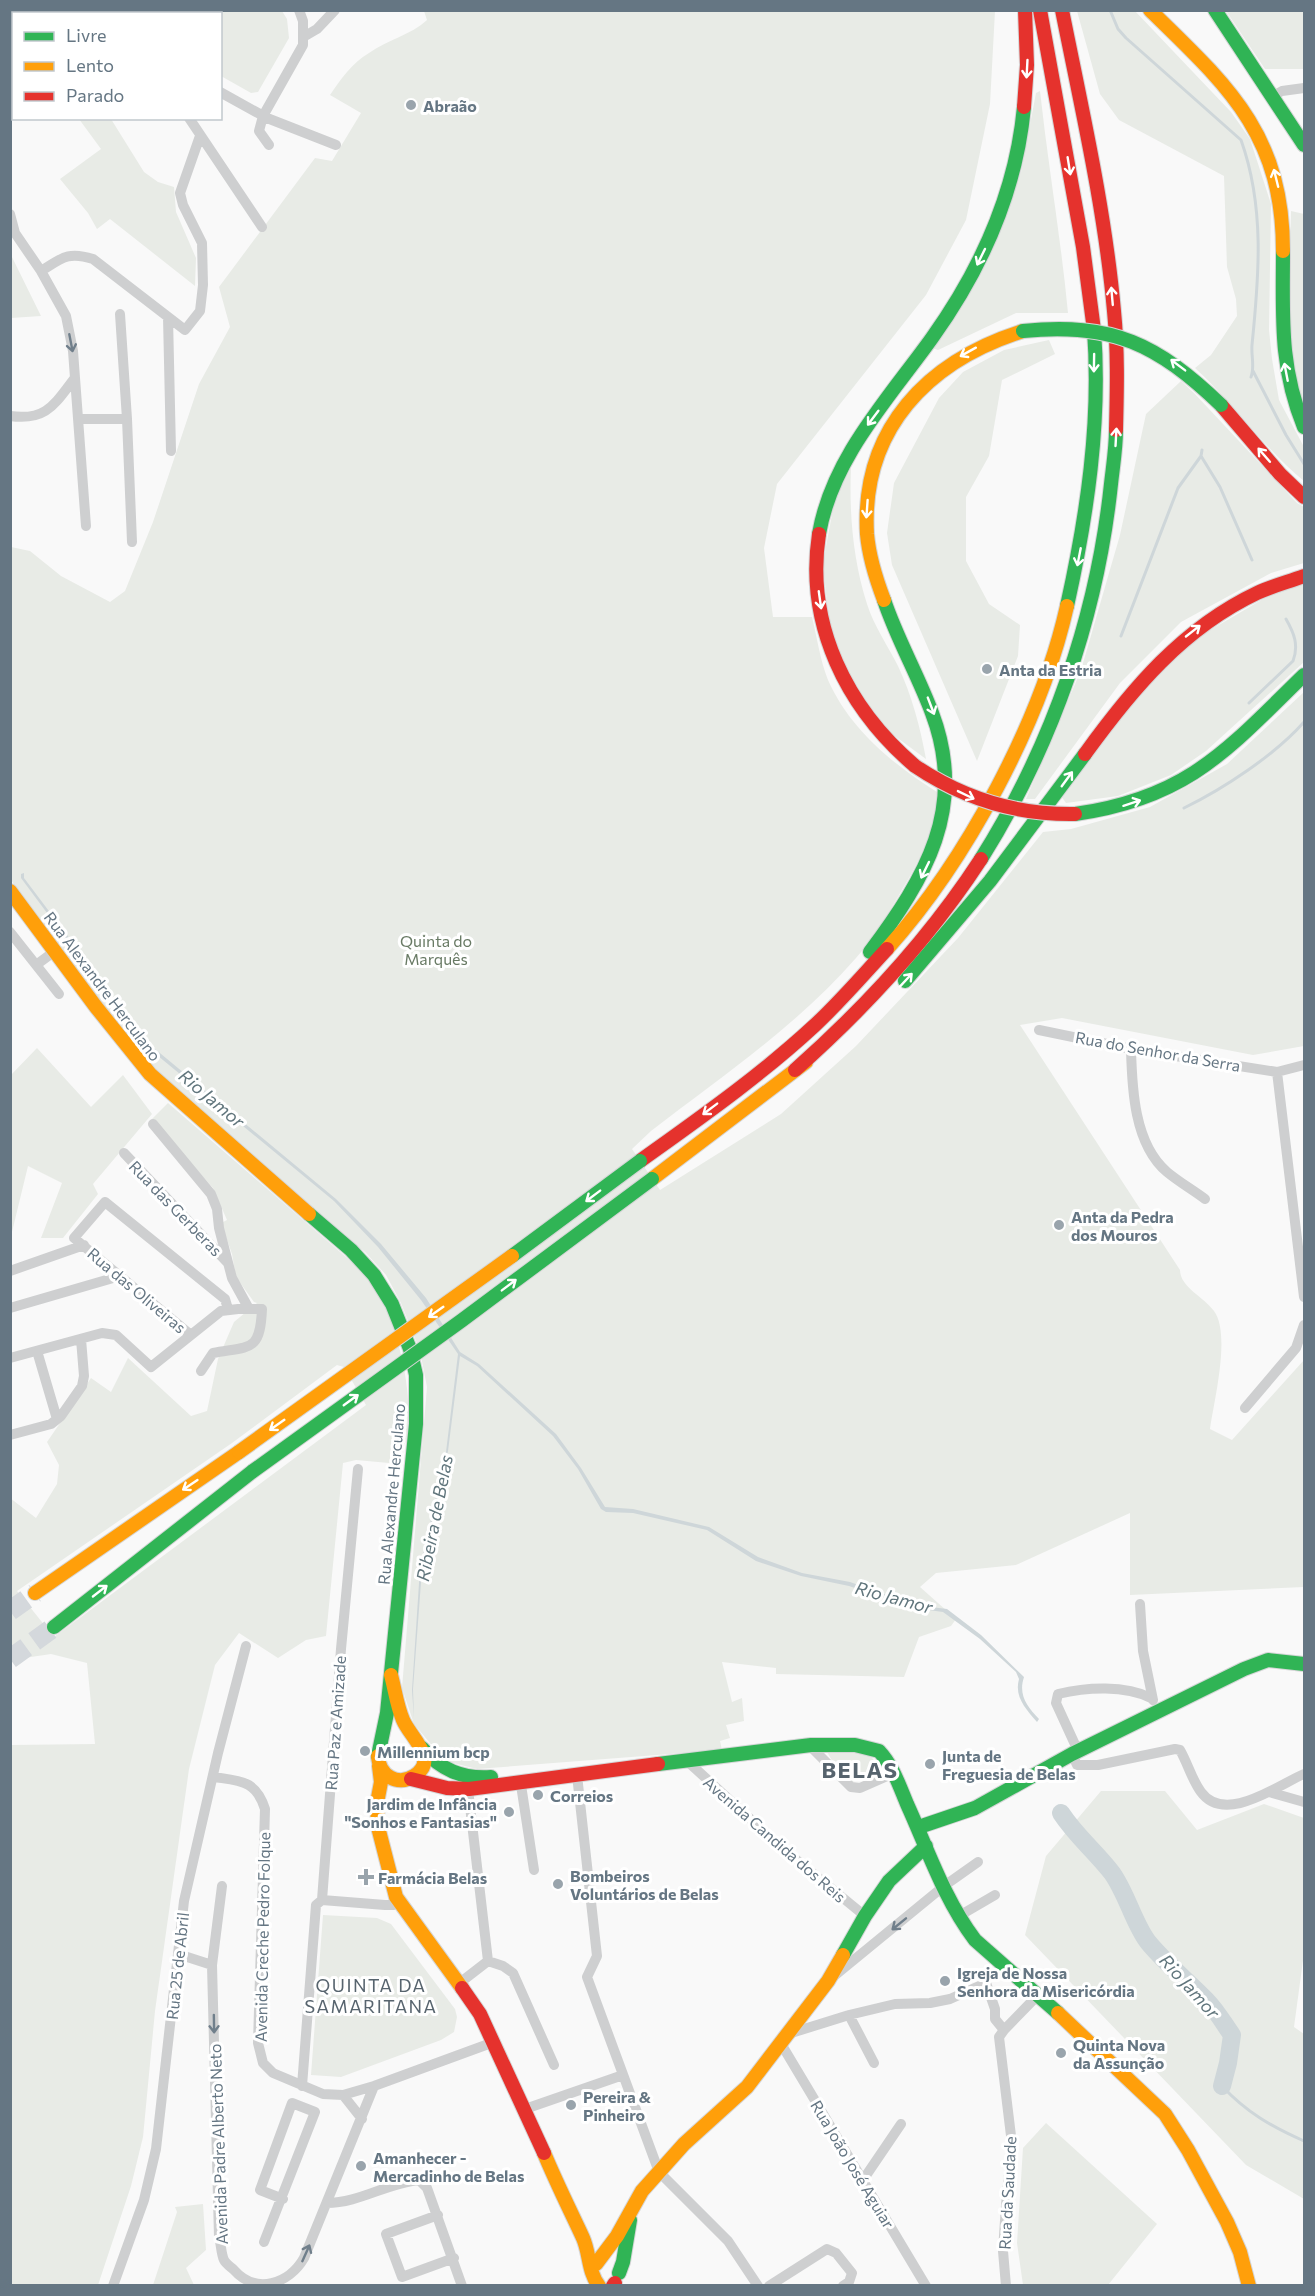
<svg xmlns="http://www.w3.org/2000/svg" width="1315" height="2296" font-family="Commissioner,sans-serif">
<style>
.green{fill:#e8ebe6;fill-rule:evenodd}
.water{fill:#ced6d9}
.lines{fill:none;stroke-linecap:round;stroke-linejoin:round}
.stream{stroke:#ced6d9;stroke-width:3}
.river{stroke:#ced6d9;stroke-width:18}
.highway-tunnel{stroke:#d4d8dc;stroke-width:20;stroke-dasharray:20 10;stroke-linecap:butt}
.fast-casing{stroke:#d5d6d7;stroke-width:16}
.slow-casing{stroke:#d5d6d7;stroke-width:16}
.jam-casing{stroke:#d5d6d7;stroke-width:16}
.street{stroke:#cecfd0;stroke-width:10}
.fast{stroke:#30b455;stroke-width:14}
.slow{stroke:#ff9f0a;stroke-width:14}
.jam{stroke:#e5322d;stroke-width:14}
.fast-bridge-casing{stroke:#d5d6d6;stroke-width:16;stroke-linecap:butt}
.slow-bridge-casing{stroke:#d5d6d6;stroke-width:16;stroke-linecap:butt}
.jam-bridge-casing{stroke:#d5d6d6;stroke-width:16;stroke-linecap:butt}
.fast-bridge{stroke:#30b455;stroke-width:14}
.slow-bridge{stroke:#ff9f0a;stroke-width:14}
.jam-bridge{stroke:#e5322d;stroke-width:14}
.oneway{stroke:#fff}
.oneway2{stroke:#707f8b}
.poi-dot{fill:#99a4ac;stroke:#fff;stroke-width:2}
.labels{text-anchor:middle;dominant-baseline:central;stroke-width:6;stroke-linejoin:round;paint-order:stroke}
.poi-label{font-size:16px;font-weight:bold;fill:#657683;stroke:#fff;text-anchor:start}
.park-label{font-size:16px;fill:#687a64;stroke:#fff}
.street-label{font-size:16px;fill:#657683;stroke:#fff}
.water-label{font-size:18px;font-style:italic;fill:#60757c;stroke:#fff}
.neighbourhood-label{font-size:18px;letter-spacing:1.5px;fill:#57646e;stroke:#fff}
.district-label{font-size:22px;font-weight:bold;letter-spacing:1.5px;fill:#57646e;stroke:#fff}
</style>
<rect width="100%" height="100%" fill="#f9f9f9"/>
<path class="green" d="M223,10l59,1 5,8 2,19 -31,54 -7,1 -30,-17 -1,-62 -7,-1z
M10,11h32l1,2 -29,1 -1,19 -2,-1z
M424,11h571l-5,93 -24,116 -40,75 -149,189 -13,64 9,69h39c5,20 8,43 16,63 22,50 67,86 112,114 -6,39 -21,68 -41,101 -13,22 -26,44 -43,63 -57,66 -136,120 -205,173l-19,18 28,41 121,-76 75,-68 102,-108 85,-106 28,-3 79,-22 77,-43 77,-72v354l-51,9 -191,-37 -42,7 160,245c0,17 24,27 34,41 17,23 0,90 -4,118l22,11 72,-80v227l-174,8v-82l-114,52 -80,8 -16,14 36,32 -5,7 -32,11 -15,40 -128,-3v-6l-54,-6 10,40 10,-4 2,23 -18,4 4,13 -10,3 2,9 -245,19 -32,-8 -31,-37 -12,-36 25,-301 -7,-36 -19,-48 -15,-28 -21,-23 -115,-93 -122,-116 -117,-163v-333l19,4 31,25 49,26 15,-11 28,-69 46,-138 31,-57 -11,-40 96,-129 17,3 29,-48 -31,-18c11,-16 22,-32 39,-42 18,-13 42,-18 58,-33z
M1077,11h58l96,101 19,27 21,65 -2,126 3,29 7,41 25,47v34c-40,-33 -70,-77 -109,-113l16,-13 26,-39 -1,-17 -9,-32 -3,-91 -105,-56 -19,-26z
M1226,11h78v58h-39z
M1040,91c8,74 21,148 28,222h-52l-78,37 -6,-2 89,-176 15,-79z
M79,119h32l33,53 14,10 16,5 2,25 20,46 -1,28 -85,-67 -13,10 -9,-16 -28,-34 41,-30z
M1291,211l13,3v192c-24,-57 -14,-134 -13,-195z
M10,253l31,63 -30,2z
M1049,340l6,14 -53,26 -13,76 -23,41v64l23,43 31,21 -2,31 -41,105 -85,-196 -5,-32 7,-50 45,-85 24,-26 41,-22z
M1181,381l13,12 103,110 7,4v56l-33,10 -90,49 -61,61 -85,116h-9l55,-129 39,-135 26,-121z
M851,468c-2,45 2,92 16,136 7,22 21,42 31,62 14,30 22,60 28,93l-34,-25 -23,-28 -23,-38 -17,-45 -6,-60 12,-65z
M1304,583v79l-98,89 -35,24 -53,21 -52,7 -5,-7 51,-68 71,-82 97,-57z
M37,1048l54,59 32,-32 29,39 -59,70 5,10 -35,44h-22l21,-55 -34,-17 -17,70 -1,-160z
M168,1103l171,148c13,11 27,23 36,37 22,35 37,98 33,140 -1,12 -6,24 -8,36l-44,-4 -13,3 -17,173 -20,4 -28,18 -39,-25 -24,32 -26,104 -34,242 -12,126 -12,49 -33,99h-87v-540l84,-1 -8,-81 -36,-9 -40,6 -1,-162 26,20 21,-34 2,-19 -12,-23 44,-64 20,14 17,-34 63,58 16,-5 11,-52 16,-37 23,-19 -3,-1 -18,-25 -4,-23 -11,-31 6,-3 -14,-32 -61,-69zM337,1365l7,2 22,38 -312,232 -37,-46 215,-148z
M826,1750l43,4 7,9 -3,3 6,6 -27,10 -17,-16z
M1101,1791h64l32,39 67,-26 40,14v135l-10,74 10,7v165l-58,-34 -221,-230 21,-79z
M323,1915l54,3 14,6 64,85 2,8 -3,15 -13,8 -100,37 -30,-2z
M1046,2123l111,101 -49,61h-85l-6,-42 6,-95z
M203,2204l3,46 -20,18 8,17h-41l24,-73 -2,-5z"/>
<path class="water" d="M24,873v5l125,166 187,155 45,45 45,54 34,54 19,12 77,70 25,34 24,39 28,2 76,18 49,30 44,16 48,9 65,23 32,4 34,26 43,42c-6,18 3,29 15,42l-2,3c-11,-13 -23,-25 -18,-43l-3,-7 -36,-33 -37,-27 -29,-4 -65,-22 -48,-10 -45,-15 -49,-31 -74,-17 -27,-1 -5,-3 -23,-40 -25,-33 -76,-70 -17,-10 -12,95 -26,118 -9,120 1,30 -2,-29 8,-122 26,-116 12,-98 -37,-54 -43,-53 -44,-46 -188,-155 -125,-168v-4z"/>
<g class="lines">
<path class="stream" d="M1110,10l8,19 8,9 115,102c24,67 18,136 11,205 -1,11 3,22 -1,32
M1253,371l33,64 18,29
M1202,450l-1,6 19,31 32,73
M1121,636l57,-148 23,-32
M1249,703l44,-42c6,-16 1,-28 -7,-42
M1184,808c39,-19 91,-53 120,-86
M1222,2086c24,26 50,41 82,55"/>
<path class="river" d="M1061,1813c15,23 34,38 51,60 15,21 22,51 36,69 18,22 40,39 59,59 10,10 17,23 25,34l-4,28 -6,23"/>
<path class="highway-tunnel" d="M10,1611l25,-18
M10,1659l44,-32"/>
<defs>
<path id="fast" d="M1215,10l89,135
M1283,251c0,64 -4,115 21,176
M819,534c13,-76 70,-136 113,-196 50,-70 84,-145 92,-231
M1067,606c20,-90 34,-184 27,-276
M1075,814c113,-16 152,-64 229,-139
M981,859c71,-113 116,-242 130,-375 2,-18 5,-36 5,-54
M870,952c55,-74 98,-144 62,-239 -14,-38 -35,-74 -48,-113
M905,981l85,-100 95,-127
M309,1214l42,36 23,25 18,29 18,45 6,26v49l-29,289 -9,43
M54,1627l199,-156
M422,1748c19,22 40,31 69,29
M658,1764l153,-19h44l24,6c14,15 20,34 28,53 21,46 37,95 68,136l83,73
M919,1827l56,-19 97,-54 172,-85 24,-9 36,4
M843,1955l22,-39 24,-35 37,-35
M619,2273l4,-11 7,-42"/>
<path id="slow" d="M1150,10c78,76 133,124 133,241
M884,600c-8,-21 -15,-43 -17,-66 -6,-105 61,-173 156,-203
M10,891l86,116 54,67 159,140
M887,949c79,-88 154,-227 180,-343
M652,1179l154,-117
M35,1593l204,-141
M378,1756c1,19 19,31 36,20 26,-16 -4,-39 -11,-56 -6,-14 -8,-30 -12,-45
M379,1766l2,16 -4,21 1,24 18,70 66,91
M1058,2013l107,101 23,36 39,72 13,30 9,34
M544,2153c12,29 26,57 39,85 7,16 5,34 16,48
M596,2264l21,-28 25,-45 42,-47 63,-57 81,-106 15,-26"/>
<path id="jam" d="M1040,10l43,237 11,83
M1062,10c20,100 43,200 52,301 4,40 3,79 2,119
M1024,107l3,-42 -2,-55
M1221,405l59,69 24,23
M819,534c-14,91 28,174 96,232
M1085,754c47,-65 98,-126 172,-161 15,-7 31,-11 47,-17
M795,1070c71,-63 134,-131 186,-211
M640,1161c60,-43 120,-85 174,-135 26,-24 49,-51 73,-77
M411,1779l36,9 22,1 189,-25
M462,1988l18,26 64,139
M613,2286l2,-3"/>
</defs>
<use href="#fast" class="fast-casing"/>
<use href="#slow" class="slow-casing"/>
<use href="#jam" class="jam-casing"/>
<path class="street" d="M120,10l2,4
M305,36l12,-7 18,-19
M220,92l47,26 69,27
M1273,96l9,-5 22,-3
M189,118l73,109
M269,145l-10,-14 4,-15 40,-71v-24l-4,-11
M10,214l5,19 26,38 25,45 7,35 13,175
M41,271c21,-13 27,-20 52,-12l92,71 15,-19 3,-26 -1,-42 -19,-38 -3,-12 20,-57
M168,317l3,134
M10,416c36,5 44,-11 64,-37
M78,419h49l-7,-105
M127,419l5,123
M10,932l49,62
M36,965l19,-14
M1039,1030l92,19 146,23 27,-7
M1131,1049c1,39 3,95 36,123 12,10 26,18 38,27
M1277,1072l27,225
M153,1124l58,70 6,15 2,19 13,50 17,31
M124,1153l103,109
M10,1271l74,-26
M10,1308l110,-32
M191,1335l-117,-97 31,-36 120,97 3,10
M37,1351l20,68
M10,1358l92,-25 14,2 35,32 70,-56 17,-2h24c-2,43 -11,37 -49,44l-12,18
M1245,1408l51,-60 8,-23
M10,1435l41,-11 10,-8 21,-30 2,-10 -3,-37
M358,1469l-17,180 -19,251 63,5h8l6,-3
M1140,1604l3,47 10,49
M809,1745l42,42 9,1 34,-15
M1078,1751l-22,-48 2,-9c29,-7 67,-9 93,4
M1072,1754l5,11h21l77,-16 5,1c8,14 12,30 21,42 24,33 77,-7 103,-18
M686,1760l96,88 83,68
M577,1775l20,181 -10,21 72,195 69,69 30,45
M214,1777c26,4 42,3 51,32l-7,234 5,20 10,10 50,21 20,1 31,-9 120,-44
M521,1785l13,85
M1269,1792l35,10
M222,1886l-10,79 7,272c2,6 2,17 5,23 2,4 7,7 10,10 22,25 55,14 70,-12l70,-172
M959,1916l36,-21
M178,1954l34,11
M488,1961l15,5 10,7 41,92
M833,1977l111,-91 34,-24
M457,1985l31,-24 -20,-172
M849,2015l25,48
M1004,2030l-5,7 13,107 -6,61 -3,46 3,35
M788,2034l61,-19 46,-11 35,-1 20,-4 36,-16 9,26v10l9,11 34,-35
M780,2042l146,244
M302,2086l14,-181 6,-5
M343,2095l19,24
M525,2109l98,-34
M863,2180l38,-56
M327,2203c32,0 60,-20 92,-23l8,8 35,98
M438,2215l-52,19 16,43 52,-19
M264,2242l51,-130 -23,-9 -32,87 23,9
M113,2286l31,-86 12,-51 28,-248 34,-148 28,-107
M769,2286l58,-37 9,4 16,20 -3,9 -6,4"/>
<use href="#fast" class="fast"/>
<use href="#slow" class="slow"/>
<use href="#jam" class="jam"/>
<defs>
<path id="fast-bridge" d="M1023,331c90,-9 134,13 198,74
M512,1256l128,-95
M253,1471l208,-150 191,-142"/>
<path id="slow-bridge" d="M239,1452l273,-196"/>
<path id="jam-bridge" d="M915,766c49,33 101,49 160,48"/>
</defs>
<use href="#fast-bridge" class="fast-bridge-casing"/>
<use href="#slow-bridge" class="slow-bridge-casing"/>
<use href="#jam-bridge" class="jam-bridge-casing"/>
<use href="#fast-bridge" class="fast-bridge"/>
<use href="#slow-bridge" class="slow-bridge"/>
<use href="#jam-bridge" class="jam-bridge"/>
</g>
<defs><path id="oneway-shaft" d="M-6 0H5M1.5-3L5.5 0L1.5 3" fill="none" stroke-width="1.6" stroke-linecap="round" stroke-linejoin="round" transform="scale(1.5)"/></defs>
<g class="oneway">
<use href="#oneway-shaft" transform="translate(1027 69) rotate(93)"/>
<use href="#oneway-shaft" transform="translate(1069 166) rotate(81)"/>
<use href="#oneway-shaft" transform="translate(1276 178) rotate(-104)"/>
<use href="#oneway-shaft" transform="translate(981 257) rotate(116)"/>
<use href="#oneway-shaft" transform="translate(1112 296) rotate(-95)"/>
<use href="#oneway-shaft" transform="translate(968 352) rotate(151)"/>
<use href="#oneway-shaft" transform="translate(1094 363) rotate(91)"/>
<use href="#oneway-shaft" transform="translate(1178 365) rotate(-143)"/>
<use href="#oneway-shaft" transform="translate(1286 372) rotate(-101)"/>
<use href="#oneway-shaft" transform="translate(873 418) rotate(127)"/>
<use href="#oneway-shaft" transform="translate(1116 437) rotate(-87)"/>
<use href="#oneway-shaft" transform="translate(1264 455) rotate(-131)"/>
<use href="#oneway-shaft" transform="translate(867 509) rotate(94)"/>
<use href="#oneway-shaft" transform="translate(1079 557) rotate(101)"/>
<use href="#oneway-shaft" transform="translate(820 600) rotate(82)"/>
<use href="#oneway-shaft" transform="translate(1193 631) rotate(-38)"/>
<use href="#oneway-shaft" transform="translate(931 706) rotate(69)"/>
<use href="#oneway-shaft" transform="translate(1067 779) rotate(-54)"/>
<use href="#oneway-shaft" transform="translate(966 795) rotate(26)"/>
<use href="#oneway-shaft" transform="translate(1132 803) rotate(-18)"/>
<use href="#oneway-shaft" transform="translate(925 870) rotate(116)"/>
<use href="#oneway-shaft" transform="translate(906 980) rotate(-47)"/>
<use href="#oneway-shaft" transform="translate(710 1109) rotate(143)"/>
<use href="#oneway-shaft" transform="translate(593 1196) rotate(143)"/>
<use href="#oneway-shaft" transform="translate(509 1285) rotate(-37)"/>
<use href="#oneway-shaft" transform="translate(436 1312) rotate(145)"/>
<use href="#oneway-shaft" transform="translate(351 1400) rotate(-36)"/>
<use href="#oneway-shaft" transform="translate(277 1425) rotate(145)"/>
<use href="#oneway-shaft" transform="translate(190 1485) rotate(146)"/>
<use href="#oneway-shaft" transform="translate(100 1591) rotate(-38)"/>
</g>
<g class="oneway2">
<use href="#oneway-shaft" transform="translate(71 343) rotate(79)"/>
<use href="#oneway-shaft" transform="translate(899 1924) rotate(141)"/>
<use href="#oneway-shaft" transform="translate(214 2024) rotate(89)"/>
<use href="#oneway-shaft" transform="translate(306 2253) rotate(-66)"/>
</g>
<g class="poi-dot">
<circle cx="411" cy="105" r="6"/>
<circle cx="987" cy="669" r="6"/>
<circle cx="1059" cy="1225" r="6"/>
<circle cx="365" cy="1751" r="6"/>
<circle cx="930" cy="1764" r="6"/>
<circle cx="538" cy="1795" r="6"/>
<circle cx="509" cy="1812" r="6"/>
<path d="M363 1868h6v6h6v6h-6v6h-6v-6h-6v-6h6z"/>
<circle cx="558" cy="1884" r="6"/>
<circle cx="945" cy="1981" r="6"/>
<circle cx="1061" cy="2053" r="6"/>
<circle cx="571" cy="2105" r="6"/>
<circle cx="361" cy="2166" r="6"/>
</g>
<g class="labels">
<g class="poi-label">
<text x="423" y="105">Abraão</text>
<text x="999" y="669">Anta da Estria</text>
<text x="1071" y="1216">Anta da Pedra<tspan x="1071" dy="18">dos Mouros</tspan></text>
<text x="377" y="1751">Millennium bcp</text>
<text x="942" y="1755">Junta de<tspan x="942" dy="18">Freguesia de Belas</tspan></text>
<text x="550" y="1795">Correios</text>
<text x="497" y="1803" text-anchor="end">Jardim de Infância<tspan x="497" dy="18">"Sonhos e Fantasias"</tspan></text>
<text x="570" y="1875">Bombeiros<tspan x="570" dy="18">Voluntários de Belas</tspan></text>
<text x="378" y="1877">Farmácia Belas</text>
<text x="957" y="1972">Igreja de Nossa<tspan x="957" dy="18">Senhora da Misericórdia</tspan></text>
<text x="1073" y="2044">Quinta Nova<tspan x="1073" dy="18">da Assunção</tspan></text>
<text x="583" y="2096">Pereira &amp;<tspan x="583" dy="18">Pinheiro</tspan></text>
<text x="373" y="2157">Amanhecer -<tspan x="373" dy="18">Mercadinho de Belas</tspan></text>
</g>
<g class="park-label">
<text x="436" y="940">Quinta do<tspan x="436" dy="18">Marquês</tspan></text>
</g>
<g class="street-label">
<text transform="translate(103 986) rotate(53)">Rua Alexandre Herculano</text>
<text transform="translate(1158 1051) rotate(10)">Rua do Senhor da Serra</text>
<text transform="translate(176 1208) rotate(46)">Rua das Gerberas</text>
<text transform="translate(137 1290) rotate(40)">Rua das Oliveiras</text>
<text transform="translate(391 1494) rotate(-85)">Rua Alexandre Herculano</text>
<text transform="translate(335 1723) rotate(-86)">Rua Paz e Amizade</text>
<text transform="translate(775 1839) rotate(41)">Avenida Candida dos Reis</text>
<text transform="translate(262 1937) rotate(-89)">Avenida Creche Pedro Folque</text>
<text transform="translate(177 1966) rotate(-84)">Rua 25 de Abril</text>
<text transform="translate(218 2144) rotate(-92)">Avenida Padre Alberto Neto</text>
<text transform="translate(853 2164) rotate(59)">Rua João José Aguiar</text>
<text transform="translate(1007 2193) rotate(-87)">Rua da Saudade</text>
</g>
<g class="water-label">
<text transform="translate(212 1098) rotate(40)">Rio Jamor</text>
<text transform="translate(434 1518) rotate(-79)">Ribeira de Belas</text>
<text transform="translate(894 1597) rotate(15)">Rio Jamor</text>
<text transform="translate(1190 1986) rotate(48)">Rio Jamor</text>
</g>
<g class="neighbourhood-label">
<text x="371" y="1985">QUINTA DA<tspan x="371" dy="21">SAMARITANA</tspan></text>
</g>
<g class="district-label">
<text x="860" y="1769">BELAS</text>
</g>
</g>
<rect width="1315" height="2296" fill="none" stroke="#657683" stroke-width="24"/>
<rect x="12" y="12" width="210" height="108" fill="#ffffff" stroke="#c1c8cd" stroke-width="1.5"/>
<rect x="24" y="32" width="30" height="9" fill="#30b455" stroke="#c1c8cd" stroke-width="1.5"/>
<text x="66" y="42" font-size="18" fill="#657683">Livre</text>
<rect x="24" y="62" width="30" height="9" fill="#ff9f0a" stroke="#c1c8cd" stroke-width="1.5"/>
<text x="66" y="72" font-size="18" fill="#657683">Lento</text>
<rect x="24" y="92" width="30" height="9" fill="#e5322d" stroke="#c1c8cd" stroke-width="1.5"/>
<text x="66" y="102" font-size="18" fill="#657683">Parado</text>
</svg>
